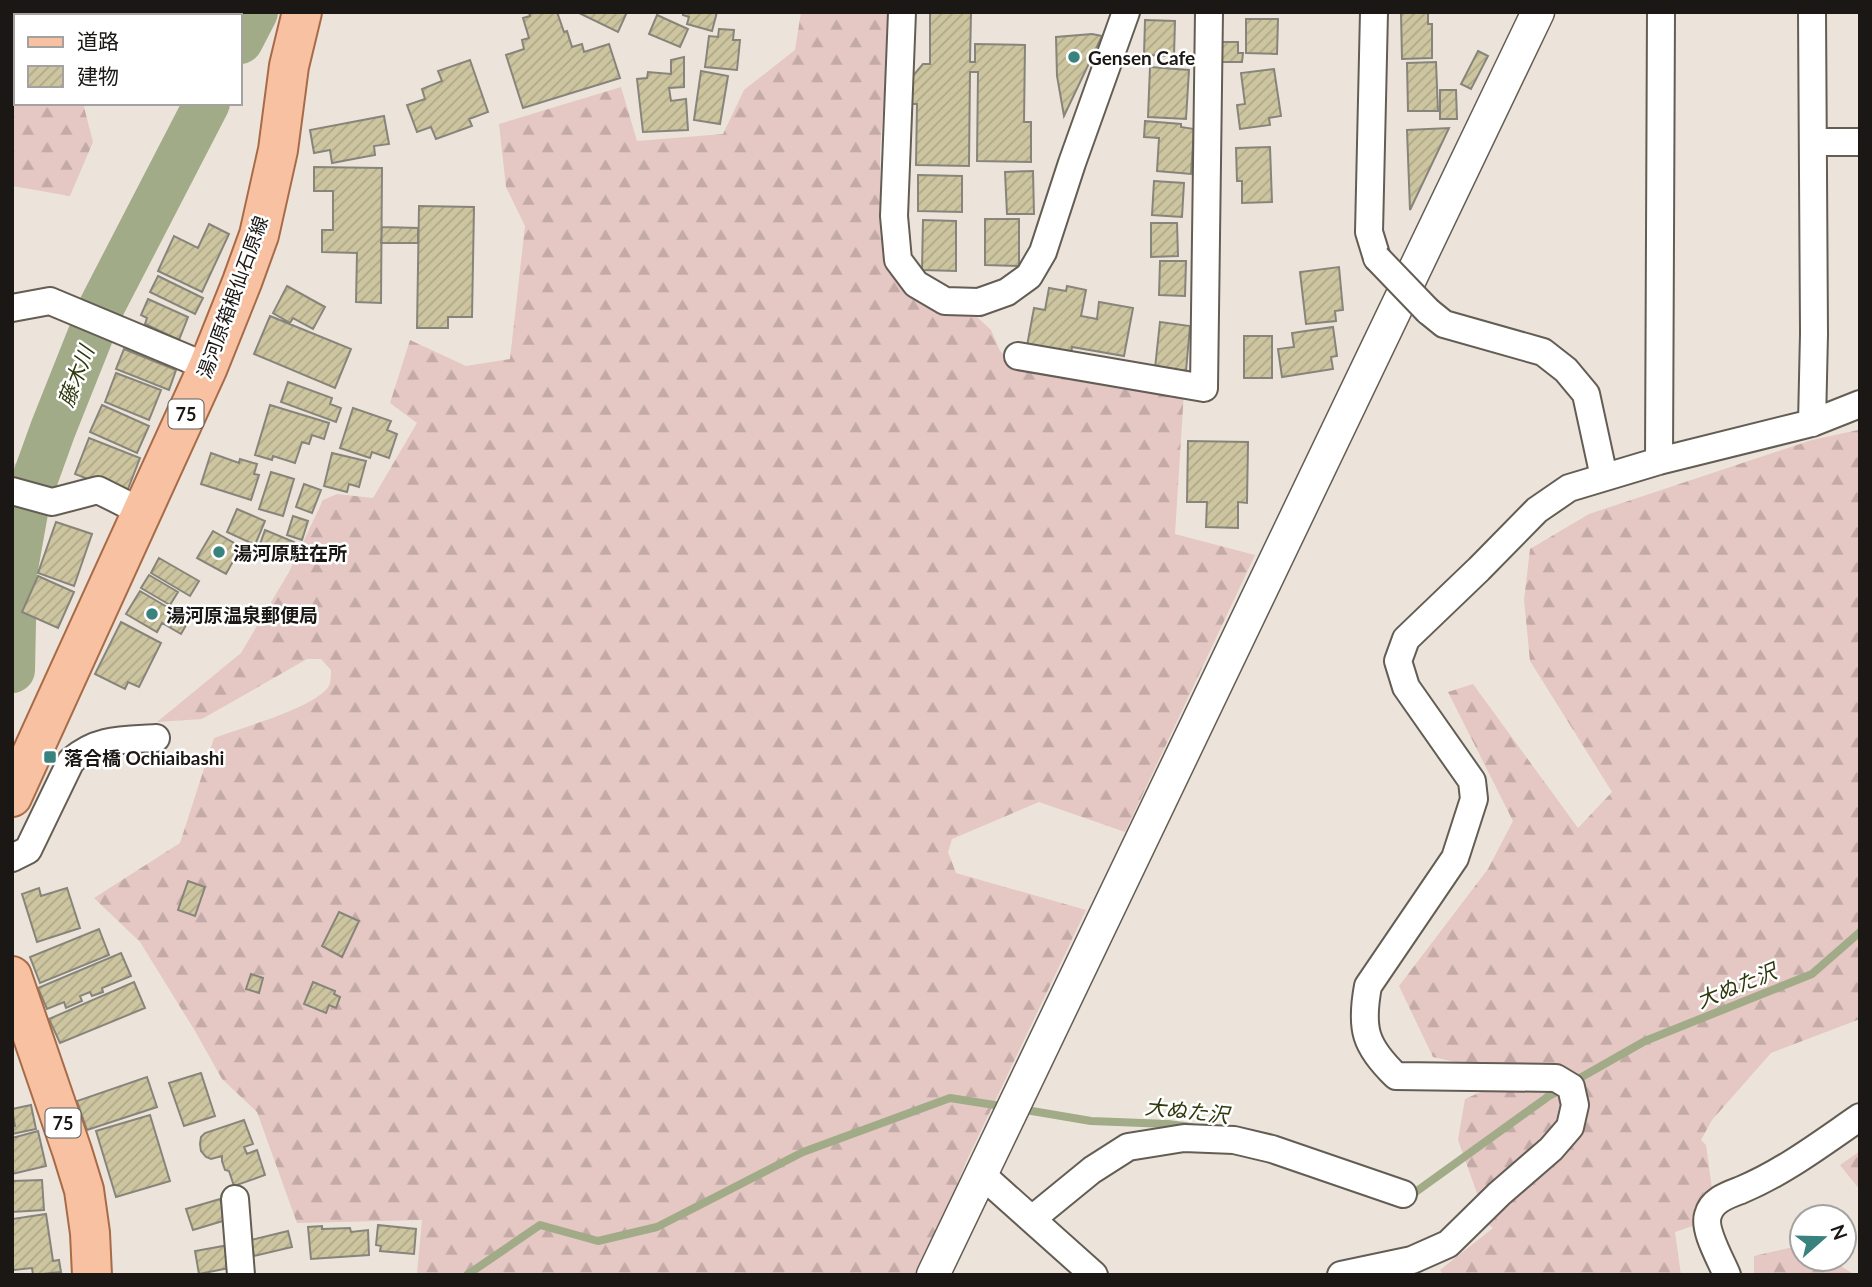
<svg xmlns="http://www.w3.org/2000/svg" width="1872" height="1287" font-family="Lato,'Noto Sans JP',sans-serif">
<style>
.forest{fill:url(#forest-firs)}
.park{fill:url(#park-crowns)}
.lines{fill:none;stroke-linecap:round;stroke-linejoin:round}
.stream{stroke:#a1ab87;stroke-width:8}
.river{stroke:#a1ab87;stroke-width:46}
.building{fill:url(#building-hatch);stroke:#87857b;stroke-width:2}
.minor-casing{stroke:#635d54;stroke-width:30}
.tertiary-casing{stroke:#635d54;stroke-width:35}
.primary-casing{stroke:#a86b47;stroke-width:42}
.minor{stroke:#fff;stroke-width:26}
.tertiary{stroke:#fff;stroke-width:32}
.primary{stroke:#f8c1a1;stroke-width:38}
.minor-bridge-casing{stroke:#635d54;stroke-width:30;stroke-linecap:butt}
.minor-bridge{stroke:#fff;stroke-width:26}
.poi-dot{fill:#3a827e;stroke:#fff;stroke-width:2.5}
.labels{text-anchor:middle;dominant-baseline:central;stroke-width:5;stroke-linejoin:round;paint-order:stroke}
.shield{fill:#fff;stroke:#5f5d5a;stroke-width:2}
.shield-label{font-size:18px;font-weight:bold;fill:#1a1714}
.poi-label{font-size:19px;font-weight:bold;fill:#1a1714;stroke:#fff;text-anchor:start}
.street-label{font-size:19px;fill:#1a1714;stroke:#fff}
.water-label{font-size:21px;font-style:italic;fill:#2f390d;stroke:#fff}
</style>
<defs>
<pattern id="forest-firs" width="22" height="20" patternUnits="userSpaceOnUse" patternTransform="scale(1.75)"><rect width="22" height="20" fill="#e5c7c3"/><path d="M5 1l3.5 6h-7zM16 11l3.5 6h-7z" fill="#c4aaa7"/></pattern>
<pattern id="park-crowns" width="20" height="18" patternUnits="userSpaceOnUse" patternTransform="scale(1.75)"><rect width="20" height="18" fill="#e5c7c3"/><path d="M2 6a3 3 0 1 1 6 0M12 15a3 3 0 1 1 6 0" fill="none" stroke="#c4aaa7"/></pattern>
<pattern id="building-hatch" width="6" height="6" patternUnits="userSpaceOnUse" patternTransform="scale(1.75)"><rect width="6" height="6" fill="#cdc59f"/><path d="M-1 1l2-2M0 6l6-6M5 7l2-2" fill="none" stroke="#afa888"/></pattern>
</defs>
<rect width="100%" height="100%" fill="#ece4da"/>
<path class="forest" d="M12,12h69l-1,4h-64v87h67l10,39 -23,54 -58,-10z
M801,12h89l-10,140 1,65 8,48 52,46 35,5 15,14 9,21 18,16 166,25 -9,142 80,21 -130,277 -86,-30 -87,37 -4,13 8,21 130,37 -120,252 -44,113h-524l19,-2 5,-53 -125,3 -40,-111 -35,-33 -27,-48 -55,-89 -46,-44 86,-55 34,-105c26,-10 101,-30 115,-52 2,-5 2,-11 2,-16l-10,-11h-14l-105,60 -45,3 84,-69 48,-81 34,-72 14,-6 36,4 44,-75 -27,-20 20,-63 56,26 44,-7 15,-133 -19,-39 -7,-63 122,-37 16,54 86,-7 21,-44 51,-40z
M1860,427v592l-89,34 -59,67 -11,20 5,5 10,73 -41,14 6,43h-238l-3,-5 53,-42 -5,-4 -30,-84 7,-41 52,-23 -84,-19 -34,-71 89,-117 25,-48 -65,-129 25,-8 105,144 34,-36 -82,-131 -6,-61 6,-51 59,-35 223,-74 46,-10z
M1860,1151v39l-20,-25z
M1802,1245v14h28l25,16h-101v-19z"/>
<path class="park" d="M12,463l19,3 -19,141z"/>
<g class="lines">
<path class="stream" d="M1573,1082l72,-41 167,-67 48,-42
M1020,1109l71,12 77,3 23,3
M1410,1196l139,-100 13,-7
M467,1275l73,-50 58,16 59,-14 146,-75 147,-54 57,9"/>
<path class="river" d="M240,41l15,-29
M12,670l2,-96 13,-73 26,-72 49,-123 105,-203"/>
</g>
<path class="building" d="M529,12h28l7,20 3,-1 5,16 10,-3 2,8 25,-8 11,34 -97,30 -17,-53 18,-6 -2,-9 7,-2 -6,-20 7,-2z
M577,12h50l-9,20z
M683,12h34l-5,19 -25,-7 2,-7 -6,-2z
M930,12h41l-1,50h5v-18l50,1 -1,77h7v40l-54,-1 1,-89h-8l-1,94 -53,-1 1,-61h-6l1,-27 11,-13h7z
M1401,13h27v11h4v34l-30,1z
M657,15l31,14 -8,18 -31,-13z
M1246,19h32l-1,35 -31,-1z
M1145,20l30,1 -1,35 -30,-1z
M719,29l15,1 -1,10h7l-3,30 -32,-3 4,-31 9,1z
M1092,34l10,2 -38,80 -7,-40 -1,-39z
M1218,42h20v11h5l-1,9h-25z
M1478,51l10,5 -17,33 -10,-5z
M684,57v30l-15,1 2,13 15,-2 2,31 -45,2 -6,-53 10,-1 1,-6 23,2v-14z
M470,60l18,52 -19,7 3,7 -36,13 -5,-12 -14,5 -10,-27 18,-6 -3,-10 20,-8 -4,-10z
M1436,62l2,49h-30l-1,-48z
M1150,67l39,3 -3,49 -38,-2z
M1274,69l7,47 -12,2 1,7 -30,4 -3,-24 8,-1 -4,-31z
M701,71l27,5 -8,48 -26,-4z
M1440,90h16l1,29h-17z
M384,116l5,28 -15,2 1,9 -43,8 -2,-13 -16,3 -4,-23z
M1145,121l36,3v3l13,2 -3,45 -34,-3 2,-33 -15,-1z
M1449,128l-39,82 -3,-80z
M1270,147l2,55 -30,1v-22h-5l-1,-33z
M314,167l68,1 -1,135 -25,-1 1,-49 -35,-1v-22h11v-39h-19z
M1033,171l1,43h-27l-2,-42z
M918,175l44,1v36l-44,-1z
M1154,181l30,2 -2,34 -30,-2z
M419,206l55,1 -2,110h-24v11h-31z
M985,219h34v47l-34,-1z
M923,220l33,1v50l-34,-1z
M1151,223h26l1,33 -27,1z
M209,224l20,10 -27,58 -44,-21 16,-35 24,12z
M382,227l36,1v15h-37z
M1160,261h26l-1,35 -26,-1z
M1339,267l4,43 -8,1 1,10 -30,3 -6,-52z
M158,276l45,22 -8,16 -45,-22z
M287,286l38,21 -12,22 -20,-11 -3,5 -17,-10z
M1067,286l19,4 -5,26 16,3 2,-17 34,6 -9,48 -52,-9 -1,7 -44,-8 7,-38 11,2 4,-22 17,3z
M148,299l40,18 -9,23 -34,-16 2,-6 -6,-3z
M270,316l81,33 -16,39 -81,-34z
M1160,322l30,4 -4,45 -31,-3z
M1333,327l4,29 -6,1 2,12 -51,8 -4,-28 16,-2 -2,-14z
M1244,336h28v42h-28z
M124,349l52,21 -7,20 -53,-21z
M116,373l45,17 -12,30 -44,-18z
M288,382l44,16 -2,6 11,4 -5,14 -55,-20z
M102,405l47,21 -12,27 -47,-21z
M270,405l59,18 -5,16 -12,-4 -3,9 -7,-2 -7,21 -22,-7 -1,4 -17,-5z
M353,408l38,13 -4,9 10,4 -8,24 -17,-6 -2,6 -30,-10z
M89,438l51,20 -14,36 -51,-20z
M1188,441l60,1 -1,61 -9,-1v26l-32,-1 1,-25h-20z
M211,453l28,10 1,-4 17,5 -3,10 5,1 -8,25 -50,-16z
M332,453l34,8 -7,26 -10,-3 -2,8 -23,-6z
M271,472l23,7 -11,37 -24,-7z
M304,484l17,6 -9,23 -16,-6z
M237,509l28,12 -10,24 -28,-13z
M293,516l15,5 -6,19 -15,-5z
M56,522l36,12 -18,52 -36,-13z
M265,530l29,12 -8,19 -28,-11z
M213,531l28,16 -15,27 -29,-16z
M159,558l40,23 -9,15 -39,-23z
M149,575l29,17 -8,13 -29,-17z
M38,576l36,16 -16,36 -36,-16z
M140,591l49,29 -8,14 -19,-11 -5,9 -31,-18z
M121,622l40,21 -22,44 -11,-5 -3,7 -30,-15z
M188,881l17,6 -10,29 -17,-6z
M39,888l2,8 26,-8 13,40 -43,14 -15,-48z
M339,912l20,9 -17,36 -20,-11z
M99,929l10,26 -69,28 -10,-26z
M121,953l10,23 -29,12 1,4 -11,4 -2,-4 -10,4 2,5 -16,7 -2,-6 -17,7 -9,-21z
M251,974l12,4 -4,15 -13,-4z
M134,982l11,26 -85,35 -11,-24z
M313,982l22,9 -1,3 6,3 -4,11 -7,-3 -3,8 -22,-9z
M201,1073l14,43 -31,10 -15,-43z
M147,1077l10,30 -70,23 -10,-29z
M31,1105l5,24 -24,5v-7l3,-1 -3,-17z
M150,1115l20,66 -54,16 -20,-66z
M244,1120l9,24 -9,3 3,7 10,-4 8,25 -31,11 -5,-15 -4,-1 -3,-9v-5l-11,3 -5,-2 -5,-6 -1,-7 1,-7 4,-4z
M38,1131l8,35 -34,8v-36z
M42,1180l2,30 -32,2v-31z
M220,1199l6,21 -33,10 -7,-21z
M46,1214l7,47 6,-1 2,12 -28,3 -1,-7 -18,2 -2,-5v-46z
M378,1225l38,4 -2,25 -34,-3 1,-5 -5,-1z
M322,1226v3l28,-1 1,4 17,-2 1,25 -58,4 -3,-32z
M288,1231l4,16 -38,9 -3,-16z
M229,1245l5,22 -35,7 -4,-23z"/>
<g class="lines">
<defs>
<path id="minor" d="M902,12l-8,204 4,44 18,24 29,17 34,1 28,-10 22,-16 14,-24 29,-89 54,-151
M1374,12l-5,220 8,26
M1812,12l2,322 -2,89
M1813,142h47
M12,308l38,-7 158,66
M1428,311l16,13 99,28 23,18 20,24 18,83
M1018,356l186,32 5,-376
M1659,461l2,-449
M12,491l40,11 46,-12 44,22
M12,858l16,-8 43,-89c26,-23 52,-21 85,-23
M981,1174l113,101
M235,1199l6,76
M1032,1219l60,-49 36,-23 56,-9 50,2 38,9 131,45
M1341,1275l71,-15 36,-16 51,-50 52,-45 19,-22 5,-22 -4,-18 -15,-9 -160,-2c-31,-30 -36,-47 -28,-90l87,-128 19,-59 -2,-18 -66,-94 -8,-26 8,-22 73,-70 58,-59 32,-22 90,-27 153,-38 48,-19
M1727,1275c-6,-15 -24,-45 -19,-60 4,-15 20,-20 33,-25 43,-18 81,-47 119,-73"/>
<path id="tertiary" d="M933,1275l605,-1263"/>
<path id="primary" d="M12,797l196,-430 34,-85 17,-47 19,-85 11,-84 13,-54
M12,976l60,175 12,39 6,43 2,42"/>
</defs>
<use href="#minor" class="minor-casing"/>
<use href="#tertiary" class="tertiary-casing"/>
<use href="#primary" class="primary-casing"/>
<use href="#minor" class="minor"/>
<use href="#tertiary" class="tertiary"/>
<use href="#primary" class="primary"/>
<defs>
<path id="minor-bridge" d="M1377,258l51,53"/>
</defs>
<use href="#minor-bridge" class="minor-bridge-casing"/>
<use href="#minor-bridge" class="minor-bridge"/>
</g>
<g class="poi-dot">
<circle cx="1074" cy="57" r="7"/>
<circle cx="219" cy="552" r="7"/>
<circle cx="152" cy="614" r="7"/>
<rect x="43" y="750" width="14" height="14" rx="3.5"/>
</g>
<g class="labels">
<g class="shield">
<rect x="168.5" y="399.5" width="35" height="29" rx="5"/>
<rect x="45.5" y="1108.5" width="35" height="29" rx="5"/>
</g>
<g class="shield-label">
<text x="186" y="414">75</text>
<text x="63" y="1123">75</text>
</g>
<g class="poi-label">
<text x="1088" y="57">Gensen Cafe</text>
<text x="233" y="552">湯河原駐在所</text>
<text x="166" y="614">湯河原温泉郵便局</text>
<text x="64" y="757">落合橋 Ochiaibashi</text>
</g>
<g class="street-label">
<text transform="translate(232 297) rotate(-70)">湯河原箱根仙石原線</text>
</g>
<g class="water-label">
<text transform="translate(75 376) rotate(-69)">藤木川</text>
<text transform="translate(1736 985) rotate(-22)">大ぬた沢</text>
<text transform="translate(1187 1110) rotate(6)">大ぬた沢</text>
</g>
</g>
<rect width="1872" height="1287" fill="none" stroke="#1a1714" stroke-width="28"/>
<rect x="14" y="14" width="228" height="91" fill="#ffffff" stroke="#a3a2a1" stroke-width="2"/>
<rect x="28" y="37" width="35" height="10" fill="#f8c1a1" stroke="#a3a2a1" stroke-width="2"/>
<text x="77" y="49" font-size="21" fill="#1a1714">道路</text>
<rect x="28" y="66" width="35" height="21" fill="url(#building-hatch)" stroke="#a3a2a1" stroke-width="2"/>
<text x="77" y="84" font-size="21" fill="#1a1714">建物</text>
<g transform="translate(1823 1238) rotate(70)"><circle r="33" fill="#ffffff" stroke="#a3a2a1" stroke-width="2"/>
<path d="M0-5L12 26L0 18L-12 26Z" fill="#3a827e"/>
<text y="-10" font-size="19" font-weight="bold" text-anchor="middle" fill="#1a1714">N</text>
</g>
</svg>
